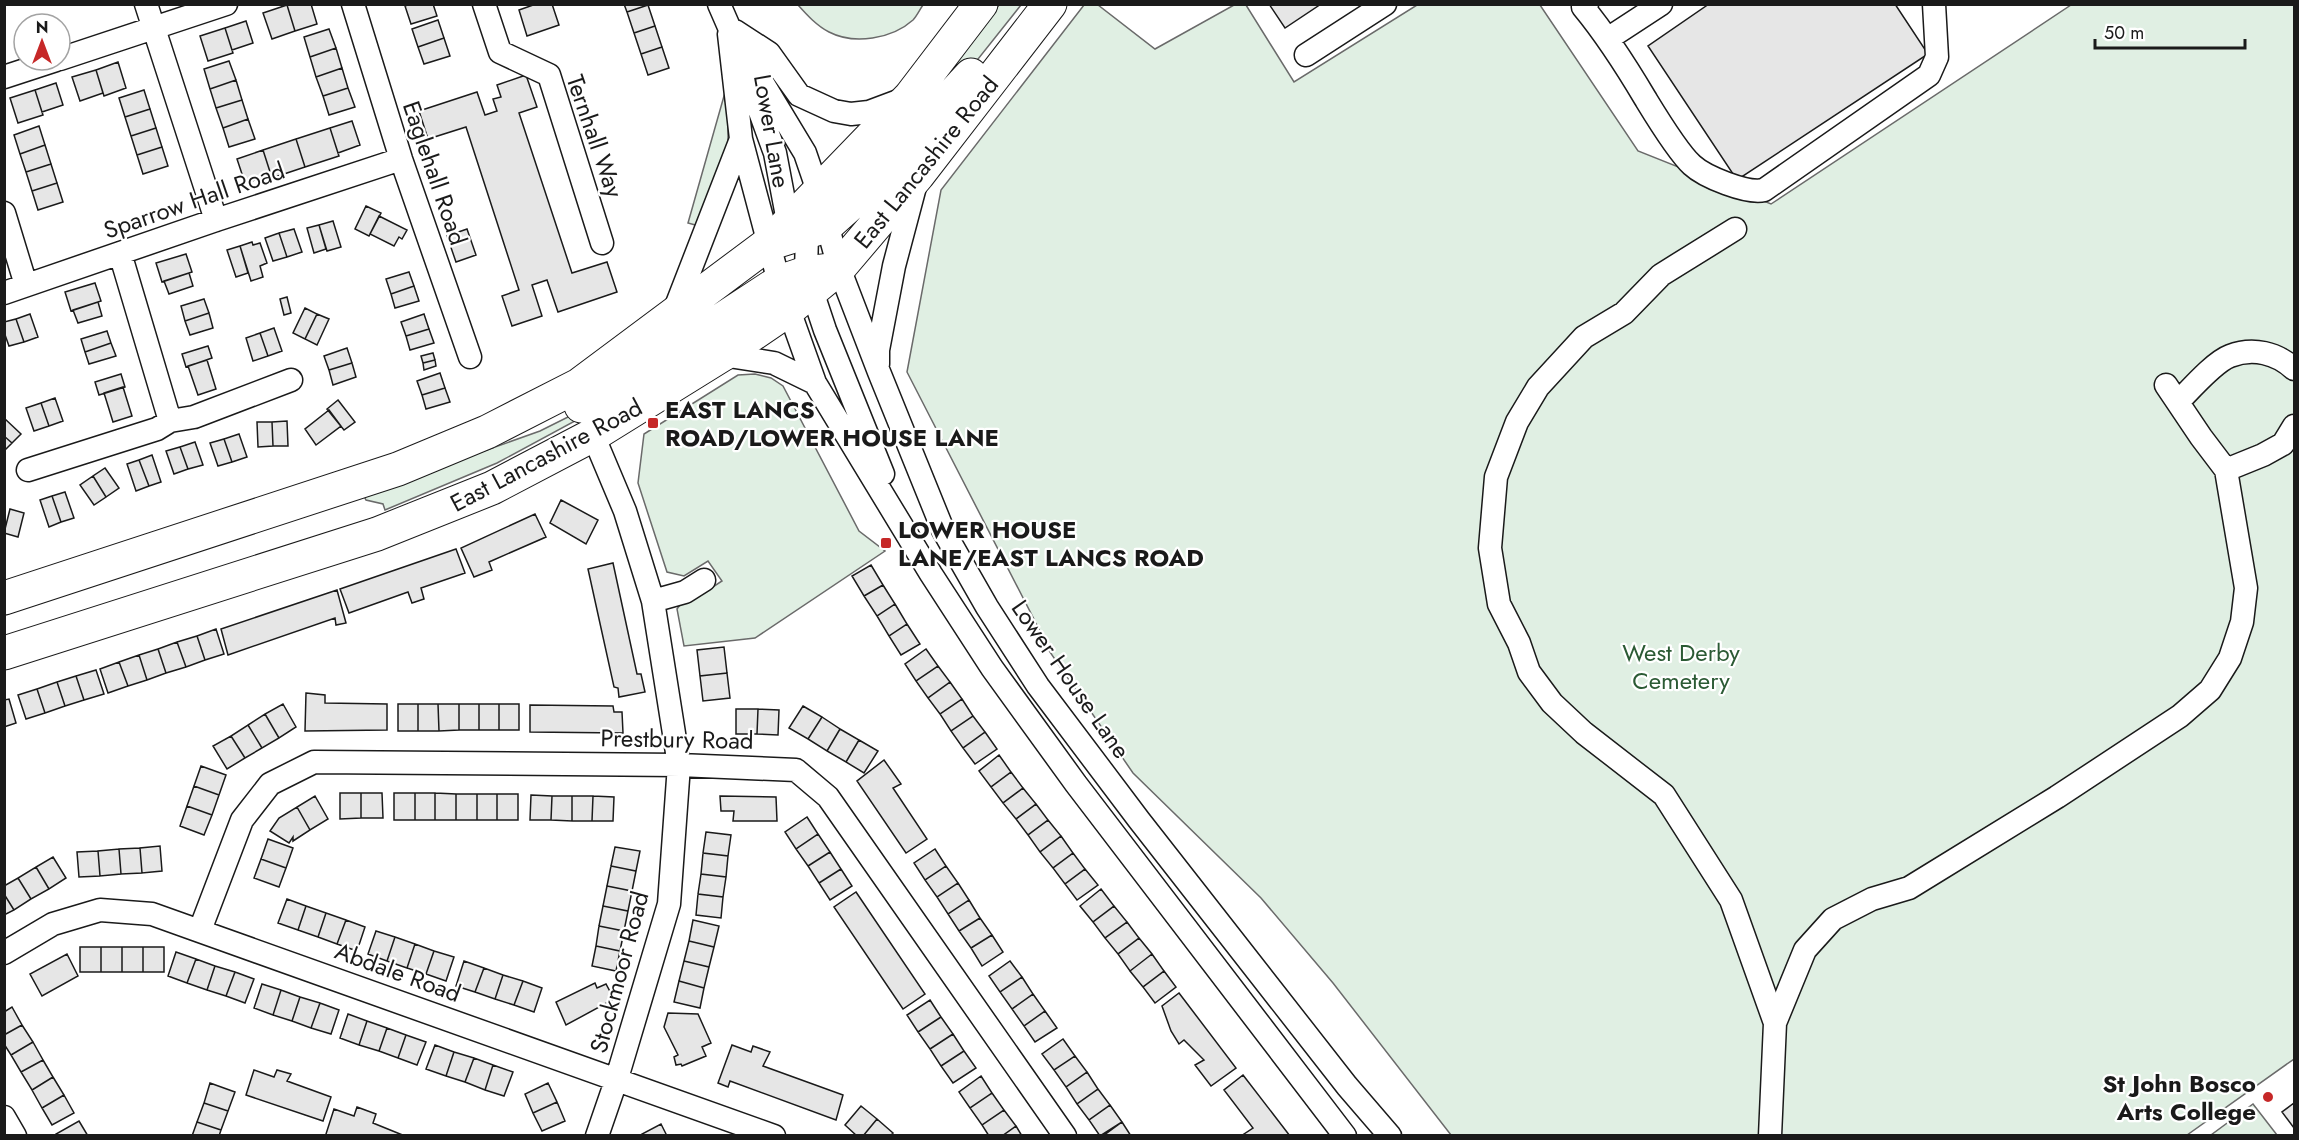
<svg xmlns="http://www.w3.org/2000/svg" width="2299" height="1140" font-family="Jost,sans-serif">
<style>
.green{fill:#e0efe3;stroke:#6a6a6a;stroke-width:1.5}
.building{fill:#e6e6e6;stroke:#1a1a1a;stroke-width:1.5}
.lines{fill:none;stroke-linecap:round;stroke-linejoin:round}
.minor-casing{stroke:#1a1a1a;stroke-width:25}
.highway-casing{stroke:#1a1a1a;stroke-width:35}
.minor{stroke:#fff;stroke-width:22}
.highway{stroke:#fff;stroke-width:33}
.poi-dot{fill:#c62828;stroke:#fff;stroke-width:2}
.labels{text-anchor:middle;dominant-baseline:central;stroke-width:4.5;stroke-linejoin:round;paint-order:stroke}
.street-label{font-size:24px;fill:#1a1a1a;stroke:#fff}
.poi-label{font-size:24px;font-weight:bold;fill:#1a1a1a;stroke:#fff;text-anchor:start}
.park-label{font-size:24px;fill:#2b5a34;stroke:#fff}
</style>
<rect width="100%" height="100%" fill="#fff"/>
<path class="green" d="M798,5h125c-3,4 -6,11 -10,15 -21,19 -59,25 -84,12 -12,-6 -22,-17 -31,-27z
M999,5h22l-58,73 -20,8 -4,-5z
M1084,5h14l57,44 79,-44h12l48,77 123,-77h123l98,146 133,53 300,-199h223v1054l-107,76h-736l-118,-152 -72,-85 -128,-125 -92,-134 -2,-10 -132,-257 34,-182z
M724,96l4,14v33l-29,83 -11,-3z
M755,374l16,4 12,8 76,145 26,20 -130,87 -71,8 -7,-37 5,-7 11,-2 29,-19 -14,-20 -24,15 -17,-4 -29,-89 6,-49 94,-59z
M596,403l3,5 -102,55 -112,47 -2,-6 -17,-4 -3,-6 177,-63z
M2253,1104l24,31h-66z"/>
<path class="building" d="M311,4l6,20 -22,7 -8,-26z
M410,4h23l4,12 -26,8 -6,-18z
M536,4h16l7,21 -32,11 -8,-26z
M624,4h23l1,1 -21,7z
M1269,4h52l-36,24z
M1709,4h186l33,50 -191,126 -89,-134z
M287,5l8,26 -23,8 -9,-26z
M648,5l7,21 -21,7 -7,-21z
M438,20l6,18 -26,9 -6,-18z
M246,21l7,22 -21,7 -7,-22z
M655,26l7,21 -21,7 -7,-21z
M225,28l8,25 -25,8 -8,-25z
M329,29l7,19 -26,9 -6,-20z
M444,38l6,18 -26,8 -6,-17z
M662,47l7,21 -21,7 -7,-21z
M336,48l6,20 -26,9 -6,-20z
M229,61l7,19 -26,9 -6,-20z
M118,62l8,26 -22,8 -8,-26z
M342,68l6,20 -25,8 -7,-19z
M96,70l7,23 -23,8 -8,-24z
M526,75l11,32 -18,6 53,160 35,-11 10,30 -59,20 -11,-32 -15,5 10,31 -30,10 -10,-30 17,-6 -53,-163 -38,12 -9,-28 58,-19 8,23 12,-4 -4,-12 8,-2 -4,-12z
M236,80l6,20 -26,8 -6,-19z
M56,83l7,22 -21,7 -7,-22z
M348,88l7,19 -26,8 -6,-19z
M35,90l8,25 -25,8 -8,-25z
M144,90l6,19 -25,8 -6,-19z
M242,100l6,19 -25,9 -7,-20z
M150,109l6,19 -25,8 -6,-19z
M248,119l7,20 -26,8 -6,-19z
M352,121l8,24 -22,8 -8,-25z
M39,126l6,19 -25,9 -6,-19z
M156,128l6,19 -25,8 -6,-19z
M330,128l9,28 -34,11 -9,-28z
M296,139l9,28 -33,11 -9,-28z
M45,145l6,19 -25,8 -6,-18z
M162,147l6,19 -25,8 -6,-19z
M263,150l8,25 -26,8 -8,-24z
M51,164l6,19 -25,8 -6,-19z
M57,183l6,19 -25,8 -6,-19z
M366,206l15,7 -12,23 -14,-7z
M379,216l28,14 -5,9 -3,-2 -5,9 -24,-12z
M333,221l8,26 -14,4 -8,-26z
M319,225l7,24 -12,4 -7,-25z
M294,229l8,23 -15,5 -8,-24z
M467,229l9,26 -20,7 -9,-26z
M279,233l8,24 -14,4 -8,-23z
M252,242l1,3 7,-2 7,20 -7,3 3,11 -12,4 -11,-35z
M240,246l8,27 -12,4 -9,-27z
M186,254l6,18 -30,10 -6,-19z
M409,272l5,14 -23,8 -5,-15z
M189,273l4,13 -24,8 -5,-13z
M95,283l6,18 -30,10 -6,-19z
M414,286l5,15 -24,7 -4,-14z
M287,297l4,16 -7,2 -4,-16z
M204,299l5,14 -24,8 -4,-15z
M98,302l4,14 -24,7 -5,-13z
M305,308l12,6 -12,25 -12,-6z
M209,313l4,15 -23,7 -5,-14z
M30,314l8,23 -14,5 -8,-23z
M317,314l12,5 -12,26 -12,-6z
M424,314l5,15 -23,7 -5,-14z
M16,319l8,23 -15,4 -5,-14v-10z
M274,328l8,23 -14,5 -8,-23z
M429,329l5,14 -24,7 -4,-14z
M107,331l4,12 -26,9 -4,-13z
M260,333l8,23 -15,5 -7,-23z
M111,343l5,13 -27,8 -4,-12z
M208,346l4,12 -26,9 -4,-13z
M347,348l5,15 -23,7 -5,-14z
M433,353l2,7 -12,3 -2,-7z
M207,360l9,29 -18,6 -10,-29z
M435,360l1,6 -12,4 -1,-7z
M352,363l4,14 -23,8 -4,-15z
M440,373l5,15 -23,7 -5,-14z
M121,374l4,13 -26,8 -4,-13z
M123,387l9,29 -19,6 -9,-29z
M445,388l5,14 -24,7 -4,-14z
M55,398l8,23 -14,5 -8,-23z
M338,400l17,22 -11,8 -17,-21z
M41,403l8,23 -15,5 -8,-23z
M329,410l12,16 -25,19 -11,-16z
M4,418l17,16 -9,9 -8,-7z
M287,421l1,25h-15l-1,-24z
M257,422h15l1,24 -15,1z
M239,434l8,23 -15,5 -8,-23z
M4,436l8,7 -8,8z
M224,439l8,23 -14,4 -8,-23z
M195,442l8,23 -15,4 -8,-22z
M180,447l8,22 -14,5 -8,-23z
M152,455l9,27 -12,4 -10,-26z
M139,460l10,26 -13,5 -9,-27z
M105,468l14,20 -13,9 -13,-21z
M93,476l13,21 -12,8 -14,-20z
M65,492l9,26 -13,4 -9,-26z
M52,496l9,26 -12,5 -9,-27z
M561,500l37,20 -12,24 -36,-21z
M10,509l14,4 -6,24 -14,-4z
M535,514l11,23 -57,25 3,8 -18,7 -13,-29z
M456,549l9,24 -44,15 3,11 -12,4 -4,-11 -59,21 -9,-24z
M613,563l24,111h4l4,18 -26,5 -1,-9 -4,-1 -26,-118z
M871,565l12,20 -19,11 -12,-20z
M883,585l12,19 -18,12 -13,-20z
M337,590l9,33 -10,2 -1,-7 -107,37 -7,-26z
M895,604l12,20 -18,12 -12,-20z
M907,624l13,20 -19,11 -12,-19z
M216,629l8,25 -19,6 -8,-24z
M197,636l8,24 -19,7 -9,-25z
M177,642l9,25 -20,6 -8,-24z
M724,647l3,26 -27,3 -3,-26z
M158,649l8,24 -19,7 -8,-25z
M926,649l12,17 -22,15 -11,-17z
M139,655l8,25 -19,6 -9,-24z
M119,662l9,24 -20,7 -8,-24z
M938,666l12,16 -22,16 -12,-17z
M96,670l8,24 -20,6 -8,-24z
M727,673l3,25 -27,3 -3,-25z
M76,676l8,24 -19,6 -8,-24z
M57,682l8,24 -20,7 -8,-24z
M950,682l12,17 -22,15 -12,-16z
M37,689l8,24 -19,6 -8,-24z
M306,693l19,2v8l62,1v26l-82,1z
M9,699l7,24 -12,4v-27z
M962,699l11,17 -22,15 -11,-17z
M283,704l13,23 -17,11 -14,-24z
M398,704h20v27h-20z
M418,704h20l1,27h-21z
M438,704h21v26l-20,1z
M459,704h20v26h-20z
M479,704h20v26h-20z
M499,704h20v26h-20z
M530,705l83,1 1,6h8l1,21 -93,-1z
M803,706l19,11 -14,22 -19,-11z
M736,709h22l-1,25h-21z
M758,709l21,1 -1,25 -21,-1z
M265,714l14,24 -17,10 -14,-23z
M973,716l12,16 -22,16 -12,-17z
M822,717l18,12 -13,22 -19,-12z
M248,725l14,23 -17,10 -14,-22z
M840,729l19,11 -13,22 -19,-11z
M985,732l12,17 -22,15 -12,-16z
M231,736l14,22 -18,11 -14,-23z
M859,740l19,11 -14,22 -18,-11z
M999,755l12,17 -20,15 -12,-16z
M884,760l17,24 -8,4 34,51 -21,14 -49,-72z
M201,766l25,9 -7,20 -25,-9z
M1011,772l12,16 -20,15 -12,-16z
M194,786l25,9 -7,20 -25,-9z
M1023,788l13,16 -20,15 -13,-16z
M340,793h21v25l-21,1z
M361,793h21l1,25h-22z
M394,793h21v27h-21z
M415,793h20v27h-20z
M435,793l21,1v26h-21z
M456,794h21v26h-21z
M477,794h20v26h-20z
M497,794h21v26h-21z
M531,795l21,1 -1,24h-21z
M315,796l13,23 -18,11 -13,-23z
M552,796h20v25l-21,-1z
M572,796h21l-1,25h-20z
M593,796l21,1 -1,24h-21z
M720,796l56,1 1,24h-44l1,-10h-13z
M1036,804l12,16 -20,15 -12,-16z
M187,806l25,9 -8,20 -24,-9z
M297,807l13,23 -17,11v-4l-4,6 -19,-12 9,-13z
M807,817l11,17 -22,15 -11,-17z
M1048,820l13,16 -21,16 -12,-17z
M706,832l25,3 -3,21 -25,-3z
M818,834l12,18 -22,14 -12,-17z
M1061,836l12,17 -20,15 -13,-16z
M268,839l25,9 -7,20 -25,-9z
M160,846l2,25 -20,2 -2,-25z
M615,847l25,4 -4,20 -25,-5z
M140,848l2,25 -21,1 -2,-25z
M119,849l2,25 -21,2 -2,-25z
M935,849l11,17 -21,14 -11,-17z
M98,851l2,25 -21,1 -2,-25z
M830,852l11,17 -22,14 -11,-17z
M703,853l25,3 -2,21 -25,-3z
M1073,853l12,16 -20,15 -12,-16z
M53,857l13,21 -17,11 -13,-22z
M261,859l25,9 -7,19 -25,-9z
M611,866l25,5 -4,20 -25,-5z
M946,866l12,17 -21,14 -12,-17z
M36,867l13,22 -18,10 -13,-21z
M841,869l11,17 -22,14 -11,-17z
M1085,869l13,16 -21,15 -12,-16z
M701,874l25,3 -3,20 -25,-3z
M18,878l13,21 -17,11 -10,-16v-8z
M958,883l11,17 -21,14 -11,-17z
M607,886l25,5 -4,20 -25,-5z
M1101,889l13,17 -21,16 -13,-16z
M856,892l69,102 -22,15 -69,-102z
M4,894l10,16 -10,5z
M698,894l25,3 -2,21 -25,-3z
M287,899l19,7 -8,24 -20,-7z
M969,900l11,18 -21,13 -11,-17z
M306,906l20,7 -8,24 -20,-7z
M603,906l25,5 -4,20 -25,-5z
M1114,906l13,16 -22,16 -12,-16z
M326,913l20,7 -9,24 -19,-7z
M980,918l12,17 -21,13 -12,-17z
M346,920l19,7 -8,24 -20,-7z
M693,920l26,6 -5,21 -25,-6z
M1127,922l12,16 -21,16 -13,-16z
M599,926l25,5 -4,20 -24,-5z
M376,931l19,6 -8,24 -19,-7z
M992,935l11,17 -21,14 -11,-18z
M395,937l20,7 -8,24 -20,-7z
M1139,938l13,16 -22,17 -12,-17z
M689,941l25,6 -5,20 -25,-6z
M415,944l19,7 -8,23 -19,-6z
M596,946l24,5 -4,20 -24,-5z
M80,947h21v25h-21z
M101,947h21v25h-21z
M122,947h21v25h-21z
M143,947h21v25h-21z
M434,951l20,6 -8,24 -20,-7z
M176,952l20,7 -9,24 -19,-7z
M67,954l11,22 -36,20 -12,-22z
M1152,954l12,17 -21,16 -13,-16z
M196,959l19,7 -8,24 -20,-7z
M464,961l20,7 -9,24 -19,-6z
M684,961l25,6 -5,21 -25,-7z
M1010,961l12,16 -22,15 -11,-16z
M215,966l20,6 -9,24 -19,-6z
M484,968l19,7 -8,24 -20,-7z
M1164,971l12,16 -21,16 -12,-16z
M235,972l19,7 -9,24 -19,-7z
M503,975l20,6 -9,24 -19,-6z
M1022,977l11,17 -21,15 -12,-17z
M523,981l19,7 -8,24 -20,-7z
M679,981l25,7 -4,20 -26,-6z
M595,983l2,5 9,-4 8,15 -48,26 -10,-23z
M262,984l19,6 -8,25 -19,-7z
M281,990l19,7 -8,24 -19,-6z
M1179,993l57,75 -25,18 -16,-21 9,-5 -20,-20 -5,4 -8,-13 -9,-25z
M1033,994l12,17 -21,15 -12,-17z
M300,997l20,6 -9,25 -19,-7z
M930,1000l11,17 -23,15 -11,-17z
M320,1003l19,7 -8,24 -20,-6z
M12,1007l10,18 -18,10v-23z
M1045,1011l12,17 -22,14 -11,-16z
M668,1013l30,1 13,29 -9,4 4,9 -24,10 -1,-2 -5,1 -2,-8 4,-2 -14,-28z
M348,1014l19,7 -8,24 -19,-7z
M941,1017l12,17 -23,15 -12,-17z
M367,1021l20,7 -8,23 -20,-6z
M22,1025l11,17 -22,13 -7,-11v-9z
M387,1028l19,7 -8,23 -19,-7z
M953,1034l11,17 -23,15 -11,-17z
M406,1035l20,7 -9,23 -19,-7z
M1063,1039l12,17 -21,14 -12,-16z
M33,1042l10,18 -22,12 -10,-17z
M435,1045l19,7 -8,24 -20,-7z
M732,1045l19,7 2,-6 17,6 -7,14 80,29 -7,25 -106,-39 -2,6 -10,-4z
M964,1051l12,17 -23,15 -12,-17z
M454,1052l20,6 -9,24 -19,-6z
M1075,1056l12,16 -21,15 -12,-17z
M474,1058l19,7 -8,25 -20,-8z
M43,1060l10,17 -21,13 -11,-18z
M493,1065l20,7 -9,24 -19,-6z
M254,1070l20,7 3,-7 14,4 -4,7 44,16 -8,24 -77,-26z
M1087,1072l11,17 -21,15 -11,-17z
M1243,1075l47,61h-49l12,-8 -29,-38z
M981,1076l11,17 -22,15 -11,-16z
M53,1077l11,18 -22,13 -10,-18z
M210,1083l25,9 -7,19 -24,-8z
M548,1083l9,19 -24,11 -8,-19z
M1098,1089l12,16 -21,15 -12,-16z
M992,1093l12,17 -22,15 -12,-17z
M64,1095l10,18 -22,12 -10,-17z
M557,1102l8,19 -23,10 -9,-18z
M204,1103l24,8 -7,19 -24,-8z
M2294,1103v25l-12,-16z
M1110,1105l12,17 -22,14 -11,-16z
M861,1106l16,13 -14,17h-6l-12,-11z
M357,1107l19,7 -3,9 32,13h-74l-5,-2 8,-25 20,7z
M1004,1110l12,16 -14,10h-13l-7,-11z
M877,1119l16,14 -3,3h-27z
M79,1121l9,15h-31l-1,-2z
M197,1122l24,8 -2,6h-27z
M1122,1122l9,14h-28z
M661,1124l6,12h-24l-1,-2z
M1016,1126l6,10h-20z"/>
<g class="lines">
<defs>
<path id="minor" d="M146,4l70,216
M353,4l48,155 69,198
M484,4l16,48 49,23 53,168
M719,4l10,23 76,126 13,38 21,77 40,104 64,158 44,77 51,79 101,134 208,266 43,50
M1587,4l-4,3c24,29 43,59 62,91 11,18 32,53 47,67 13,12 55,29 72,25l165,-115 8,-18 -3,-53
M735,31l34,22 30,42 35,16 17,3 18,-2 32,-12
M729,34l12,105 38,143 36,101 116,191 61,94 84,116 269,352
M1609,38l52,-34
M1306,55l79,-51
M60,59l166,-55
M747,76l28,77 15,79
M4,77l52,-17
M4,213l22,72
M811,219l-4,15 -1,39 19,57 58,144
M1735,229l-74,46 -37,38 -40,24 -46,50 -21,35 -21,55 -6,71 9,56 20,39 10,29 23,31 32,30 80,62 67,105 44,123 -5,113
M120,253l50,168
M4,293l212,-73 185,-61
M673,314l68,-175
M722,355l52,8 41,20
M878,364v-14l16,-84 22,-83
M2178,402c12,-12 36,-40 52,-46 23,-9 47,-3 64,13
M593,435l32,76 28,90 26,164 -10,139 -52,174 -20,58
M28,470l129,-41 13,-8 24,-4 97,-37
M2226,470l37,-15 20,-11 11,-18
M653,601l32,-9 19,-12
M200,930l42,-110 28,-36 44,-22 365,3 117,5 32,27 237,339
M4,953l49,-29 47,-14 52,4 622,222
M1775,1023l30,-73 28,-31 39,-20 37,-11 148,-91 123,-81 30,-26 20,-32 12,-36 4,-34 -20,-118 -25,-33 -35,-52
M4,1117l11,19"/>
<path id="highway" d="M768,244l58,-18 29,-26 116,-125
M581,406l61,-34 137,-90 27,-9 31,-4
M4,598l394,-129 89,-37 92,-47 189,-141 142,-147 71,-93
M4,653l373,-119 115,-46 101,-53 129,-80 66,-45 51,-42 79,-93 132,-171"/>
</defs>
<use href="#minor" class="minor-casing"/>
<use href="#highway" class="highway-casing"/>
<use href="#minor" class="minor"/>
<use href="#highway" class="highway"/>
</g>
<g class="poi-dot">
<rect x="647" y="417" width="12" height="12" rx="3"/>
<rect x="880" y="537" width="12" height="12" rx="3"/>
<circle cx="2268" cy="1097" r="6"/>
</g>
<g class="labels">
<g class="street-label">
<text transform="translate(772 131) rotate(80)">Lower Lane</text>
<text transform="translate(595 136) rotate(71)">Ternhall Way</text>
<text transform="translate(926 162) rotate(-51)">East Lancashire Road</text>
<text transform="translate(435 173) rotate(71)">Eaglehall Road</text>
<text transform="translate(194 200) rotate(-19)">Sparrow Hall Road</text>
<text transform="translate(546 455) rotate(-28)">East Lancashire Road</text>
<text transform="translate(1071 679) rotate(55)">Lower House Lane</text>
<text transform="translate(677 739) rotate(1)">Prestbury Road</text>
<text transform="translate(398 972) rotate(20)">Abdale Road</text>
<text transform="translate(619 972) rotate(-75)">Stockmoor Road</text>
</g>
<g class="poi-label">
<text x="665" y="409">EAST LANCS<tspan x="665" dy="28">ROAD/LOWER HOUSE LANE</tspan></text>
<text x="898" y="529">LOWER HOUSE<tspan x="898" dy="28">LANE/EAST LANCS ROAD</tspan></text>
<text x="2256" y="1083" text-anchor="end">St John Bosco<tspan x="2256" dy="28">Arts College</tspan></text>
</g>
<g class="park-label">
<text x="1681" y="652">West Derby<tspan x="1681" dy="28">Cemetery</tspan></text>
</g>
</g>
<rect width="2299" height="1140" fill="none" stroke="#1a1a1a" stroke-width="12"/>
<g transform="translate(42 42)"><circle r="28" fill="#ffffff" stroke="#a3a3a3" stroke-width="1.5"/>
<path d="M0-4.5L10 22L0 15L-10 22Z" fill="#c62828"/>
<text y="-9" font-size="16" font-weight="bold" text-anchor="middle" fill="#1a1a1a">N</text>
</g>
<path d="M2095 39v9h150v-9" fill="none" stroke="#1a1a1a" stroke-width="3"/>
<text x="2104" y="39" font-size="18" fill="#1a1a1a" stroke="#ffffff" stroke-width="4.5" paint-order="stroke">50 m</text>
</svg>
